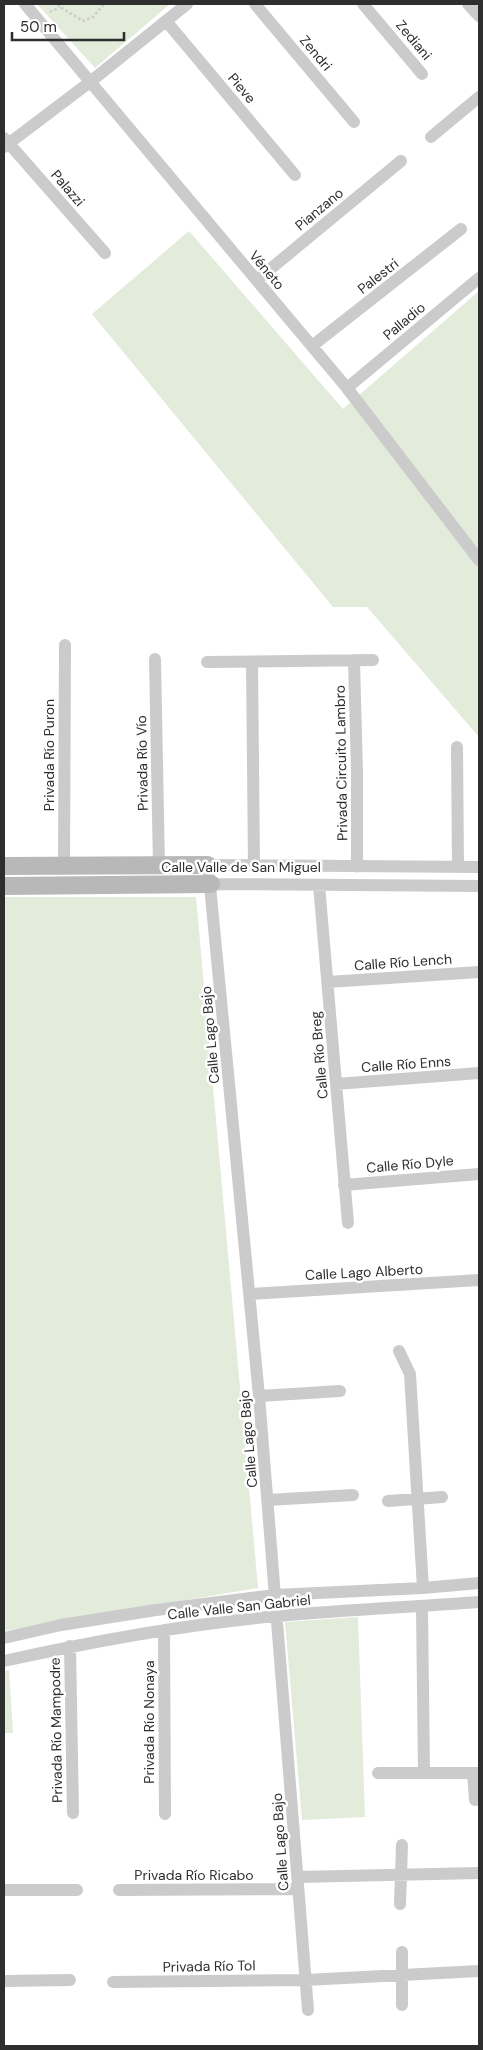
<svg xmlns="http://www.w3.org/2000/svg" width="483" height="2050" font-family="'DM Sans',sans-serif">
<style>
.green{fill:#e3ebdb}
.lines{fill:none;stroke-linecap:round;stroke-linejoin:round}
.path{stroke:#cbcbcb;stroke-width:2.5;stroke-dasharray:2.5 2.5;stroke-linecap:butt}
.street{stroke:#cbcbcb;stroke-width:12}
.secondary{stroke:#b8b8b8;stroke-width:18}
.labels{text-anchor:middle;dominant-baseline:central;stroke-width:5;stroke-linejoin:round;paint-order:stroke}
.street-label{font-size:14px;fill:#2e2e2e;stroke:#fff}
</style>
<rect width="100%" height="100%" fill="#fff"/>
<path class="green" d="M37,4h133l-75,64z
M189,231l154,178 136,-118v446l-112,-130h-34l-241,-293z
M4,897h192l62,691 -254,43z
M358,1617l7,200 -63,3 -17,-198z
M9,1670l4,63h-9v-62z"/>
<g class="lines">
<path class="path" d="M58,4l2,3 23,14 10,-4 11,-13
M50,12l10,-5"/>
<path class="street" d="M25,4l322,384 132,172
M255,4l99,118
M363,4l59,70
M468,4l11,12
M166,21l129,154
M431,137l48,-40
M4,138l101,115
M4,147l86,-65 97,-78
M257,280l144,-119
M312,346l149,-117
M347,388l132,-110
M155,659l4,208
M354,660l3,113v94
M207,662l166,-2
M252,662l2,204
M457,747l1,120
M64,865l1,-220
M211,884l268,2
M319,885l29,338
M328,982l151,-10
M336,1084l143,-11
M344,1185l135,-11
M250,1294l229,-14
M399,1351l11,23 13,214
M259,1396l81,-5
M268,1500l85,-5
M388,1501l54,-4
M422,1607l2,166
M164,1630l1,184
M4,1638l57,-13 95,-15 119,-15 148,-7 56,-5
M70,1646l3,167
M4,1661c90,-20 182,-37 274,-45 67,-6 134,-9 201,-14
M378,1773h101
M473,1773l2,27
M297,1877l182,-4
M4,1890h73
M119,1890l179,-1
M400,1904l2,-59
M4,1981l66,-1
M113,1982l193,-2 173,-9
M402,2005v-53
M308,2010l-49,-614 -51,-531 271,2"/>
<path class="secondary" d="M4,866l204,-1
M4,886l207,-2"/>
</g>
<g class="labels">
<g class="street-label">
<text transform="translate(414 40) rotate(50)">Zediani</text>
<text transform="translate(316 53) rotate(50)">Zendri</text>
<text transform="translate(242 88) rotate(50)">Pieve</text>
<text transform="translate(68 188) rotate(49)">Palazzi</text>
<text transform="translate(319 209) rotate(-40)">Pianzano</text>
<text transform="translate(267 270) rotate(50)">Véneto</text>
<text transform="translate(378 276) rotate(-38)">Palestri</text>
<text transform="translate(404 321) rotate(-40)">Palladio</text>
<text transform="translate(49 755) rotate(-90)">Privada Río Puron</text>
<text transform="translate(142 763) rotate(-91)">Privada Río Vío</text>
<text transform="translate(341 763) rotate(-91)">Privada Circuito Lambro</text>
<text x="241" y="867">Calle Valle de San Miguel</text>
<text transform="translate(403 962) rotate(-4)">Calle Río Lench</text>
<text transform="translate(210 1035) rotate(-95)">Calle Lago Bajo</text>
<text transform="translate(319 1055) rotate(-95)">Calle Río Breg</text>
<text transform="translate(406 1064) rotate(-4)">Calle Río Enns</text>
<text transform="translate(410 1164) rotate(-5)">Calle Río Dyle</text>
<text transform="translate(364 1272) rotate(-3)">Calle Lago Alberto</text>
<text transform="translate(248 1439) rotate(-95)">Calle Lago Bajo</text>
<text transform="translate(239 1607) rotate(-6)">Calle Valle San Gabriel</text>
<text transform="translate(149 1722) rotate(-90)">Privada Río Nonaya</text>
<text transform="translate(56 1730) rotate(-91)">Privada Río Mampodre</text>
<text transform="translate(280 1842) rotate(-94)">Calle Lago Bajo</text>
<text x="194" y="1875">Privada Río Ricabo</text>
<text transform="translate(209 1966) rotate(-1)">Privada Río Tol</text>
</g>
</g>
<rect width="483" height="2050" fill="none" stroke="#2e2e2e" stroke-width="10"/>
<path d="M12 32v8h112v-8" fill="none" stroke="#2e2e2e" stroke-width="2.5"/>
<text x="20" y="32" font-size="15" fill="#2e2e2e" stroke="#ffffff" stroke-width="4" paint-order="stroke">50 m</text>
</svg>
